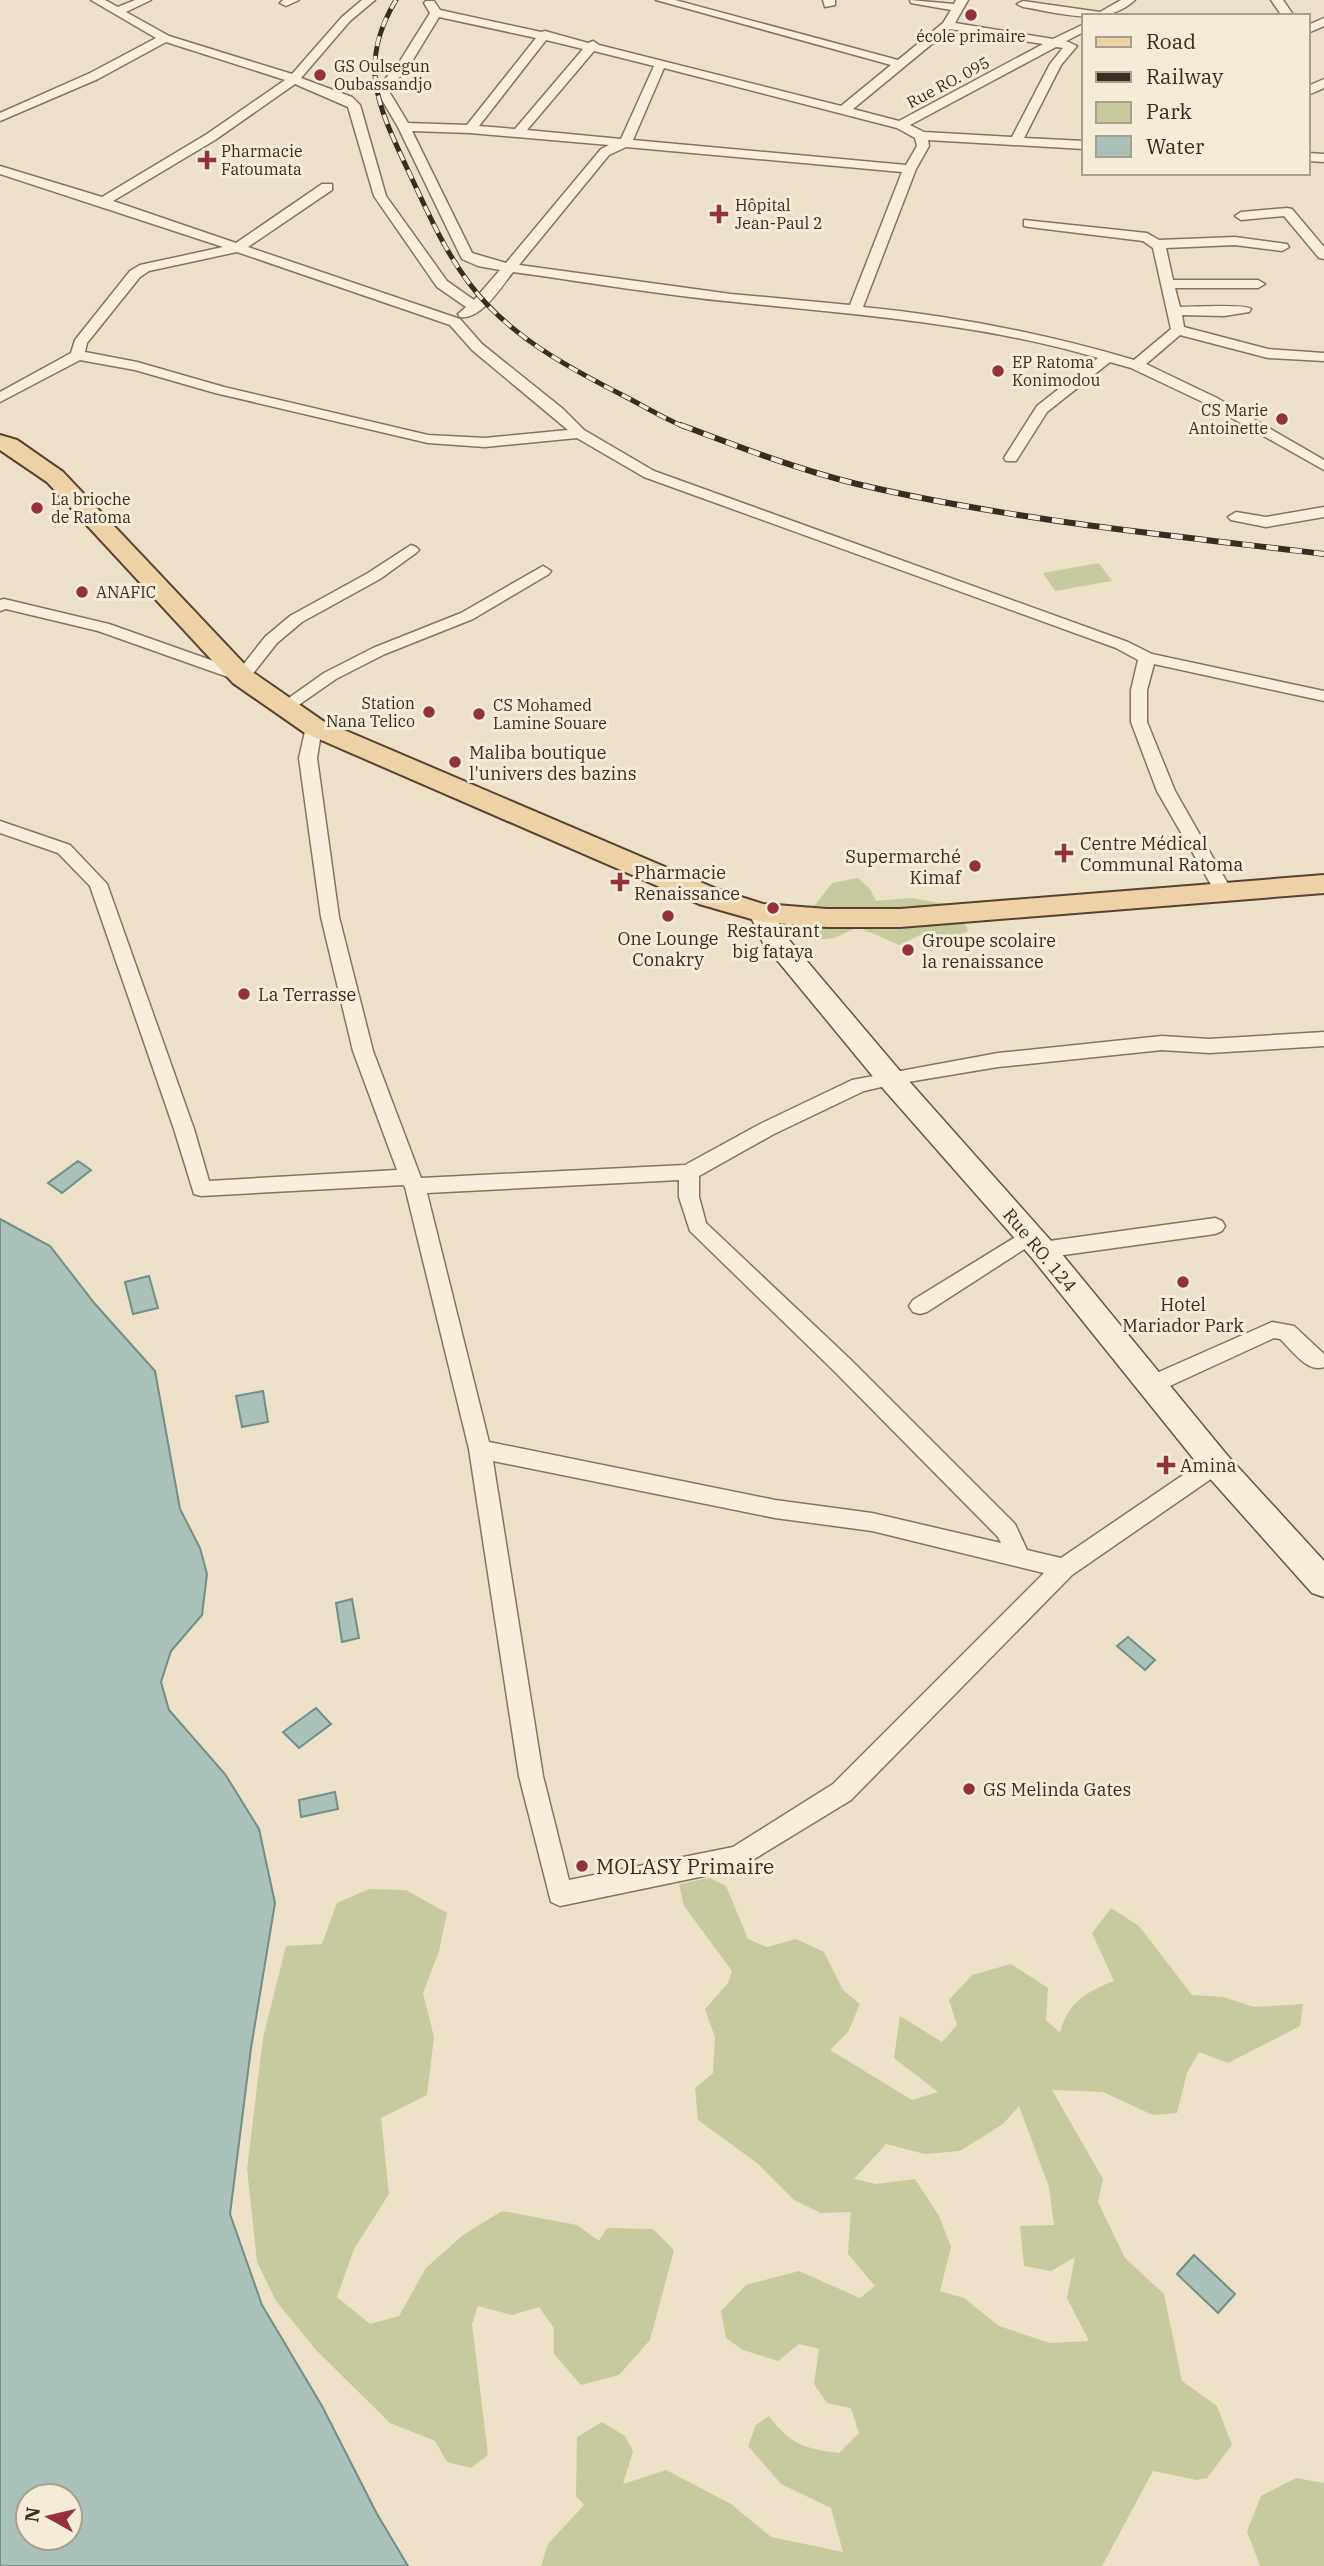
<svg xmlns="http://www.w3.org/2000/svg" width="1324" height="2566" font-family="'IBM Plex Serif',serif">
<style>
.green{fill:#c7ca9d;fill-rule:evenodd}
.water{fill:#a9c1b9;stroke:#708f86;stroke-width:2;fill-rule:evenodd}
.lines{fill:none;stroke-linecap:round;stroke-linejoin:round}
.street-casing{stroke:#88725f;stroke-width:3}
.secondary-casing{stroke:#6a5442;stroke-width:3}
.primary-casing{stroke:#564132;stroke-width:4}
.street{fill:#f7eedc;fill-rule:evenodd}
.secondary{fill:#f7eedc;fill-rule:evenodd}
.primary{fill:#ecd2a4;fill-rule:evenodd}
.rail-far1-casing{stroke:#392c21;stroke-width:5}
.rail-casing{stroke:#392c21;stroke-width:6}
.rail-far1{stroke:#f4ebd8;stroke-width:3.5;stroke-dasharray:10;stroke-linecap:butt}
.rail{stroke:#f4ebd8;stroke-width:4.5;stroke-dasharray:12;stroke-linecap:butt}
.poi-dot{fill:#933237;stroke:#f4ebd8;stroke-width:2.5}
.labels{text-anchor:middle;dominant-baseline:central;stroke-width:6;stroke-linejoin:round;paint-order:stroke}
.far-poi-label{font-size:16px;fill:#392c21;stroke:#f4ebd8;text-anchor:start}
.far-street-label{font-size:16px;fill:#392c21;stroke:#f4ebd8}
.poi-label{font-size:18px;fill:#392c21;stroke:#f4ebd8;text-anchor:start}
.street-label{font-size:18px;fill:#392c21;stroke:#f4ebd8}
.near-poi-label{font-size:21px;fill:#392c21;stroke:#f4ebd8;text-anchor:start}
</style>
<rect width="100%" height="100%" fill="#ece0c9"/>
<path class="green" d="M1099,563l13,18 -57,10 -12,-18z
M858,878l12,11 6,12 35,-3 46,8 11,25 -10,5 -38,-1 -21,10 -41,-18 -24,11 -19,2 -22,-18 3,-12 19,-5 17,-22z
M710,1878l16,8 22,53 19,8 29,-8 28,13 19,38 17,14 -12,28 -18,18 82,50 26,-8 -44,-34 6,-42 42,26 15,-17 -8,-25 23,-25 39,-11 37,24 -2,32 14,13c8,-31 26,-41 54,-52l-22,-48 19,-25 28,18 53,69 31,2 31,10 49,-3 -3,22 -72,37 -29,-11 -12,21 -10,40 -24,2 -50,-23 -51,-2 51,89 -5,23 27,56 39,36 18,87 35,25 15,39 -25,33 -10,2 -44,-9 -51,95h-561l7,-22 36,-39 -8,-9 1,-59 25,-15 23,14 8,15 -10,33 43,-14 65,34 40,33 72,15 -12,-44 -50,-24 -33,-38 8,-21 13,-9c22,29 34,32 70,37l20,-20 -8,-25 -24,-5 -13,-19 5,-35 -20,-5 -21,17 -35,-11 -17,-12 -5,-27 25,-26 53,-14 61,27 15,-12 -27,-32 3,-42 -30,1 -27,-13 -37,-37 -59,-43 -3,-32 18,-15 2,-36 -10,-28 23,-26 4,-12 -48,-65 -5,-22zM1019,2106l30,81 5,38 -34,1 4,40 27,5 24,-14 -8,41 22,43 -39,2 -51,-17 -35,-28 -24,-7 11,-44 -12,-31 -24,-37 -39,5 -22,-5 32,-35 39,10 35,-3 43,-27z
M369,1889l37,1 41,23 -8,38 -16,42 11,44 -7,58 -46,23 8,76 -35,55 -17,48 33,27 29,-8 27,-48 37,-33 39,-24 75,14 22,16 8,-13 46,1 21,21 -24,90 -31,35 -38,10 -27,-31v-26l-15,-21 -27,8 -34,-9 -6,18 16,131 -17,13 -24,-6 -12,-21 -45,-18 -74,-73 -40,-49 -19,-39 -10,-93 16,-131 23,-92 36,-2 15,-41z
M1296,2478l28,5v83h-64l-13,-35 14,-35z"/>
<path class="water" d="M78,1161l13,9 -29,23 -14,-10z
M0,1219l50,27 45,58 60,67 25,138 20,39 7,26 -5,41 -31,36 -10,31 8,28 56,64 34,55 16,74 -24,145 -21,166 32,91 60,101 55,108 31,52h-408zM28,2496h42v42h-42z
M149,1276l9,32 -25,6 -8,-32z
M263,1391l5,31 -26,5 -6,-31z
M352,1599l7,39 -17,4 -6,-39z
M1128,1637l27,23 -10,10 -28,-24z
M316,1708l15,16 -32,24 -16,-16z
M335,1792l3,17 -37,8 -2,-17z
M1194,2255l41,39 -17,19 -41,-39z"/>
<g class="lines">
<defs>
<path id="street" d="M91,0h14l13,7 17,-7h16l-25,12 43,24 123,38 50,-57 20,-17h13l-25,21 -49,57 51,19 8,8 26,91 61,85 27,19 26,-30 -22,-4 -16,-7 -64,-132 -20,-34 3,-9 19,-23 30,-48 -6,-10 2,-2h8l6,9 101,22 4,-1 43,12 5,-2 6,4 242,61 50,-41 -235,-65h19l223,60 45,-37 8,-13 -40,-7 -1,-3 44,4 2,-4h12l-13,23 98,16 31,-15v8l-18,9 11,5 -16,19 -37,73 60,3v8l-156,-9 1,6 -13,23 -53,138c92,9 183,27 271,53l37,-31 -18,-81 -10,-7 -114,-14 -5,-1v-6l123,13 12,7 76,-3 52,7 2,3 -7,4 -47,-6 -69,3 7,32h85l7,4 -7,4h-83l5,19c13,0 65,-3 71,2l-2,3 -25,4 -42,-1 2,12 84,22 56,4v8l-56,-3 -88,-23 -34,29 71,34 107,62v10l-117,-66 -76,-36 -21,-6 -63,50 -31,49h-10l-2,-3 33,-52 61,-48c-118,-35 -241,-43 -363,-56 -74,-7 -148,-20 -222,-30 -12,15 -32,48 -53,45l-2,-3 8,-7 -29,-20 -63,-91 -26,-89 -53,-23 -80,56 -102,61 123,42 86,-59h10v6l-84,57 212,72 22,25 81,65 21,21 70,41 474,171 24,12 172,37v10l-170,-37 -7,26v32l28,69 57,100 -3,4h-12l-60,-104 -26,-69v-32l7,-30 -22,-12 -472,-171 -67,-39 -92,9 -57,-4 -213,-50 -80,-23 -55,-10 -80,42v-10l71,-39 4,-13 55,-69 10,-6 83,-18 -223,-73v-8l102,31 105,-63 78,-54 -119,-38 -68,37 -98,42v-8l90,-40 66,-35zM439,17l97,21 -69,87 -59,-2 -18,-30 3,-8 18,-22zM950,29l93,15 -144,77 -46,-12zM546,40l37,9 -68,80 -36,-3zM1056,47l7,1 -13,16 -38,73 -88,-5 -14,-7zM594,51l60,15 -33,73 -94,-9zM664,68l233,60 18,10 2,8 -11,19 -273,-25zM412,131l58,2 139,12 -8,4 -95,114 -34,-10zM626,147l276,25 -52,133 -119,-11 -212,-29 90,-110zM237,252l213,73 22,25 96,80 -83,8 -57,-3 -204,-48 -87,-25 -52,-10 2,-9 53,-66 9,-6z
M283,0h16l-13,6 -6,-3z
M823,0h12v5l-10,2z
M1121,0h14c-30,28 -75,13 -112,7l-6,-3 6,-3 77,11z
M1271,0h12l11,16h-12z
M1324,18v8l-16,7v-8z
M1324,79v9l-16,7v-9z
M1308,153l16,1v8l-16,-1z
M1287,208l5,1 32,38v12l-5,-1 -35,-42 -43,4 -6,-4 6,-4z
M1324,507v10l-58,10 -35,-7 -3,-3 8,-5 30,5z
M411,545l5,2 3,3 -3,3 -36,26 -78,43 -25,21 -29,37 -6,2 -144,-51 -92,-22 -6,2v-11l4,-1 105,25 130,46 26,-33 25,-21 78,-43z
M543,566l8,5 -2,3 -76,45 -88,35 -49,25 -46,32 -6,1 -8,-5 48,-34 49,-25 88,-35z
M314,722l8,5 -5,31 22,159 34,134 48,127 264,-13 75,-41 92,-44 146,-27 164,-17 47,3 115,-7v14l-115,7 -47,-3 -164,17 -108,18 -26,6 -90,43 -75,42v21l7,26 144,136 165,165 12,26 34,8 147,-100 8,-3 8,3 3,6 -3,6 -152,105 -221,225 -113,69 -178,37 -9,-4 -32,-126 -50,-327 -64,-262 -2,-2 -202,11 -7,-2 -20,-65 -84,-243 -32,-33 -58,-20v-12l70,24 37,39 87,245 15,52 188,-11 -44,-119 -32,-134 -22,-159 7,-31zM679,1180v17l11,34 144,140 164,166 3,6 -129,-30 -97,-13 -286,-58 -62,-249zM493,1461l282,57 97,13 172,42 -211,211 -100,63 -164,33 -26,-104z
M1215,1218l7,3 3,5 -3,5 -7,3 -173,24 -7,-3 -3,-5 3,-5 7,-3z
M1030,1228l7,3 3,5 -3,5 -110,71 -7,2 -7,-2 -4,-6 4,-6z
M1272,1322l22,4 30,28v13c-17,6 -32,-17 -44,-28l-6,-1 -115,53 -8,3 -8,-3 -3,-6 3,-6z"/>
<path id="secondary" d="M762,905l9,2 13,27 116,137 152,171 175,213 97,106v36l-12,-4 -107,-120 -173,-215 -152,-173 -117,-142 -14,-30 4,-6z"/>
<path id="primary" d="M0,435l17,5 46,32 188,199 72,50 396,169 44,14 64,5h73l424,-34v18l-424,34h-73l-65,-5 -63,-18 -394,-171 -72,-50 -186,-201 -47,-32z"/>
</defs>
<use href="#street" class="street-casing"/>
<use href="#secondary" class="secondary-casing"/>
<use href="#primary" class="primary-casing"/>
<use href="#street" class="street"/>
<use href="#secondary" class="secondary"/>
<use href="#primary" class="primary"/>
<defs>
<path id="rail-far1" d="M396,0c-38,63 -19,104 10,166 19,40 36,81 63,117 39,53 102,86 159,115 19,10 37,21 57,29"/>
<path id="rail" d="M681,425c58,22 115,44 176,59 153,36 311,51 467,70"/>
</defs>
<use href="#rail-far1" class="rail-far1-casing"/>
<use href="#rail" class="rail-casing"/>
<use href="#rail-far1" class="rail-far1"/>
<use href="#rail" class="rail"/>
</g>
<g class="poi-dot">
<circle cx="971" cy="15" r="7"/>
<circle cx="320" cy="75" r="7"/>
<path d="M203.5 149.5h7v7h7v7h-7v7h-7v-7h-7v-7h7z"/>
<path d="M715.5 203.5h7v7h7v7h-7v7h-7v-7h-7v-7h7z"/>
<circle cx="998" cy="371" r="7"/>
<circle cx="1282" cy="419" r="7"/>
<circle cx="37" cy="508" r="7"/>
<circle cx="82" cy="592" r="7"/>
<circle cx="429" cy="712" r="7"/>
<circle cx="479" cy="714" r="7"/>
<circle cx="455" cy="762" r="7"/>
<path d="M1060.5 842.5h7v7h7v7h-7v7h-7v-7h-7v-7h7z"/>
<circle cx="975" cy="866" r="7"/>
<path d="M616.5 871.5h7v7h7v7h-7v7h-7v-7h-7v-7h7z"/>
<circle cx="773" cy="908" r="7"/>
<circle cx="668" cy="916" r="7"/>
<circle cx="908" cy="950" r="7"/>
<circle cx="244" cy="994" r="7"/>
<circle cx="1183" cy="1282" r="7"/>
<path d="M1162.5 1454.5h7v7h7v7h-7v7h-7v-7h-7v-7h7z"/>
<circle cx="969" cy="1789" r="7"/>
<circle cx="582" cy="1866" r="7"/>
</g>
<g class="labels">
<g class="far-poi-label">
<text x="971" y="36" text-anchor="middle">école primaire</text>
<text x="334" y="66">GS Oulsegun<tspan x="334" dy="18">Oubassandjo</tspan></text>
<text x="221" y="151">Pharmacie<tspan x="221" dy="18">Fatoumata</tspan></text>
<text x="735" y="205">Hôpital<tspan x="735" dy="18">Jean-Paul 2</tspan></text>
<text x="1012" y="362">EP Ratoma<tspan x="1012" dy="18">Konimodou</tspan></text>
<text x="1268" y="410" text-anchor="end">CS Marie<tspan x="1268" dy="18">Antoinette</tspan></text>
<text x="51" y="499">La brioche<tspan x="51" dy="18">de Ratoma</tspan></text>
<text x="96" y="592">ANAFIC</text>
<text x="415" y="703" text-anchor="end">Station<tspan x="415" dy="18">Nana Telico</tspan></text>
<text x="493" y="705">CS Mohamed<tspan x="493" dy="18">Lamine Souare</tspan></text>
</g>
<g class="far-street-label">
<text transform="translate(948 82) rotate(-28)">Rue RO. 095</text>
</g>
<g class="poi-label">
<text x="469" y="752">Maliba boutique<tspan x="469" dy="21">l'univers des bazins</tspan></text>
<text x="1080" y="843">Centre Médical<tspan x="1080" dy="21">Communal Ratoma</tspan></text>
<text x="961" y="856" text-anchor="end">Supermarché<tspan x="961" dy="21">Kimaf</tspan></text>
<text x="634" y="872">Pharmacie<tspan x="634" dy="21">Renaissance</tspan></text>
<text x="773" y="930" text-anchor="middle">Restaurant<tspan x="773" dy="21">big fataya</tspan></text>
<text x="668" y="938" text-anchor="middle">One Lounge<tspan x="668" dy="21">Conakry</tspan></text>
<text x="922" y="940">Groupe scolaire<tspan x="922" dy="21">la renaissance</tspan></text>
<text x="258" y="994">La Terrasse</text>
<text x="1183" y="1304" text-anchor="middle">Hotel<tspan x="1183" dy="21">Mariador Park</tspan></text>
<text x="1180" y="1465">Amina</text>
<text x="983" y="1789">GS Melinda Gates</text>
</g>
<g class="street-label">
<text transform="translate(1040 1250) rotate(50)">Rue RO. 124</text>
</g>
<g class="near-poi-label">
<text x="596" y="1866">MOLASY Primaire</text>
</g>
</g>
<rect x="1082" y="14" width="228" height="161" fill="#f4ebd8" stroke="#a99f8f" stroke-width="2"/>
<rect x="1096" y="37" width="35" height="10" fill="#ecd2a4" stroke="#a99f8f" stroke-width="2"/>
<text x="1146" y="49" font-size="21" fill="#392c21">Road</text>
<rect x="1096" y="72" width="35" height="10" fill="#392c21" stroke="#a99f8f" stroke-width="2"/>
<text x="1146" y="84" font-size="21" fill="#392c21">Railway</text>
<rect x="1096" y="102" width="35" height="21" fill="#c7ca9d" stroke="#a99f8f" stroke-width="2"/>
<text x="1146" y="119" font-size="21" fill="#392c21">Park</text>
<rect x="1096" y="136" width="35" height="21" fill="#a9c1b9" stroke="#a99f8f" stroke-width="2"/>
<text x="1146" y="154" font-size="21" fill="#392c21">Water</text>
<g transform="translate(49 2517) rotate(278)"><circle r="33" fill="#f4ebd8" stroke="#a99f8f" stroke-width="2"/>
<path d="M0-5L12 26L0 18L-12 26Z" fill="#933237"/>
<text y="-10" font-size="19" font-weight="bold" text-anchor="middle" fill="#392c21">N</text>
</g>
</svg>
